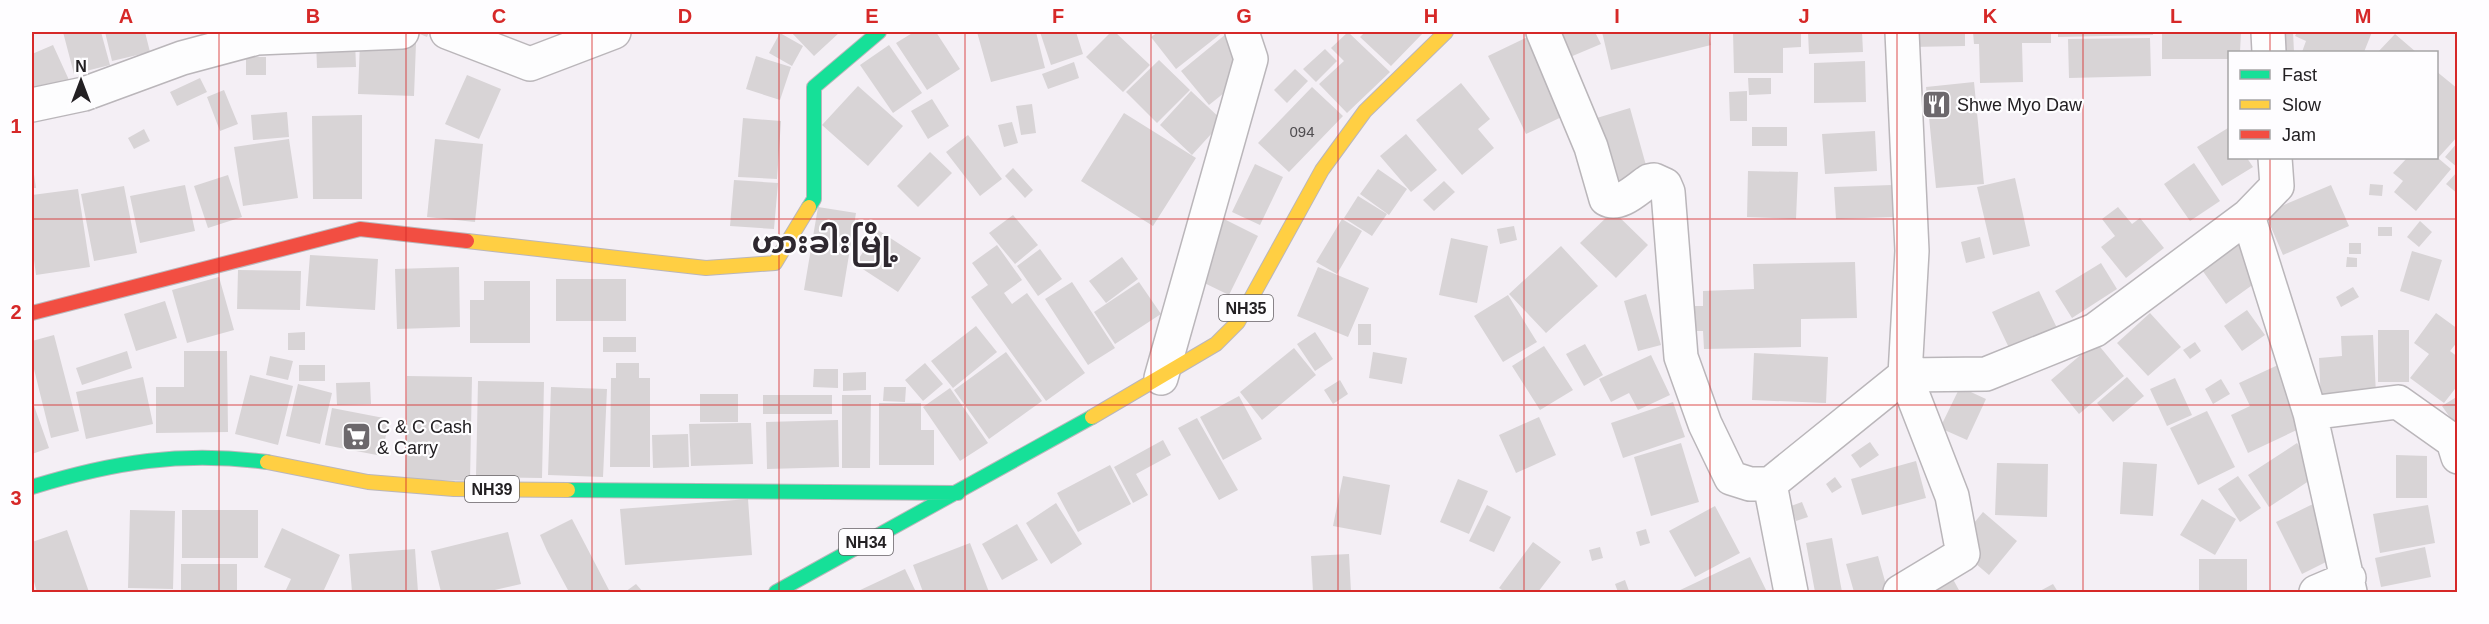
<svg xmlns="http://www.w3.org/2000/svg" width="2489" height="624" font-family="Helvetica,'Noto Sans Myanmar',sans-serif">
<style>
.building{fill:#d8d4d6}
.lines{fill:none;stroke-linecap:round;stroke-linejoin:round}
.street-casing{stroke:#bab6ba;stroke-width:36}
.fast-casing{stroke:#bab6ba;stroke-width:16}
.slow-casing{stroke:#bab6ba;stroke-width:16}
.jam-casing{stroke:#bab6ba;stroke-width:16}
.street{stroke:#fdfdfe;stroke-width:33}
.fast{stroke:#16e098;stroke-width:14}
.slow{stroke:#ffcf43;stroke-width:14}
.jam{stroke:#f24e42;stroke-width:14}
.grid{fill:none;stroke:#d62828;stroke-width:1.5;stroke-opacity:0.55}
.labels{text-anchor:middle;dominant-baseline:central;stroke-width:4.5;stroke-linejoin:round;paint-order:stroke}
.number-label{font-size:15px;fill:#504d50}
.shield{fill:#fefdff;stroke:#656265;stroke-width:1.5}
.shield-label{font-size:16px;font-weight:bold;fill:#232023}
.poi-label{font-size:18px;fill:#232023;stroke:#fefdff;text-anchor:start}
.town-label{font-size:30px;font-weight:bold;fill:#2e282f;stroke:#fefdff}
.neatline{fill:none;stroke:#d62828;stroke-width:2}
.grid-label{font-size:20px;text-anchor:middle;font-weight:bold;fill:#d62828}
</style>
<rect width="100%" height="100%" fill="#f4eff5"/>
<path class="building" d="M63,32h38l9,33 -36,9z
M105,32h40l5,20 -38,9z
M415,32h14l-2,5z
M791,32h49l-26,24z
M914,32h22l24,37 -33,21 -31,-47z
M977,32h59l9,36 -54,14z
M1040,32h36l7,22 -32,11z
M1111,32h4l35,33 -27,27 -37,-35z
M1158,32h65l-47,37 -25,-32z
M1348,32l42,40 -43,41 -28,-29 25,-23 -13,-13z
M1365,32h59l-33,34 -31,-29z
M1551,32h44l6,12 -38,16z
M1602,32h106l3,13 -100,25z
M1733,32h68v15l-18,1v25h-49z
M1808,32h54l1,20 -54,2z
M1911,32h54v14l-54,1z
M1973,32h78v11h-29l1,39 -43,1 -1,-39h-5z
M2058,32h95v3l-95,2z
M2162,32h79l-1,20h-10v7h-68z
M2261,32h32l1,20h-33z
M2297,32h75l-8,20h-62l4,-11 -11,-5z
M780,33l23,13 -11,20 -23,-13z
M1226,34l28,35 -45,36 -28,-34z
M1534,34l38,78 -46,22 -38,-78z
M2395,34l21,18h-38z
M2150,38l1,38 -82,2 -1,-39z
M316,40h39l1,27 -39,1z
M360,41l56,2 -2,53 -56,-2z
M53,45l16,35 -37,17v-43z
M889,45l33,48 -29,20 -33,-48z
M1325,49l12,12 -21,21 -13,-13z
M756,56l35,11 -11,33 -34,-11z
M246,57h20v18h-20z
M1159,60l31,30 -33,33 -31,-31z
M1865,61l1,41 -52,1v-40z
M1074,62l5,16 -31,11 -6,-15z
M1295,69l13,12 -21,22 -13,-13z
M2436,71l22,18v47l-20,22 13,11 -35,42 -22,-19 9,-11 -10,-8 14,-15h29z
M467,75l34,14 -22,50 -34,-15z
M200,78l7,14 -30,14 -7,-14z
M1748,78h23v16l-22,1z
M1974,82l10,102 -48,4 -10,-101z
M1461,83l29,36 -12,10 16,19 -32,27 -46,-55z
M858,86l45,40 -35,40 -46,-41z
M1312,87l31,29 -54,56 -31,-29z
M224,90l14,34 -18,7 -13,-34z
M1191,91l32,30 -31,34 -32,-30z
M1747,91v30h-17l-1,-29z
M932,99l17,27 -21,13 -17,-28z
M1032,104l4,29 -15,2 -5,-29z
M1630,108l19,68 -40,12 -19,-68z
M287,112l2,25 -36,3 -2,-25z
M1124,113l72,45 -43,68 -72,-45z
M362,115v84h-49l-1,-83z
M743,118l38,3 -4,58 -39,-2z
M1012,122l6,21 -14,4 -6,-22z
M1752,127h35v19h-35z
M2228,128l2,30h17l6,9 -31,19 -25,-39z
M144,129l6,12 -16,8 -6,-11z
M1875,131l2,40 -52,3 -3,-40z
M1406,134l31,36 -26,22 -31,-36z
M968,135l34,44 -22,17 -34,-44z
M289,139l9,59 -55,8 -9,-59z
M435,139l48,5 -8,78 -48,-5z
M2458,142v26l-13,-11z
M930,152l22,21 -34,34 -21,-21z
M32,161l4,27h-4z
M2194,163l26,38 -30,20 -26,-37z
M1255,164l28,13 -23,48 -28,-13z
M1013,168l20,22 -8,8 -20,-22z
M1378,169l29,20 -18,26 -29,-21z
M1748,171l50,1 -2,47 -49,-2z
M2458,171v23l-12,-10z
M228,175l14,42 -34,11 -14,-42z
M2015,178l15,68 -37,9 -16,-68z
M734,180l44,3 -4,46 -44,-3z
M1444,181l11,11 -21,19 -11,-11z
M2370,184l13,1 -1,11 -13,-1z
M185,185l10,46 -55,12 -10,-47z
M1892,185l1,32 -57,2 -2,-32z
M2331,185l18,41 -66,29 -18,-42z
M124,186l13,67 -43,8 -13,-67z
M78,189l12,78 -54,8 -4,-31v-49z
M1358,196l29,18 -15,22 -28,-18z
M818,207l38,6 -14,84 -38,-7z
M2118,207l14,17 8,-6 24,30 -38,30 -25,-31 14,-11 -13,-17z
M1613,211l35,34 -32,33 -36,-35z
M1013,215l25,30 -23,19 -26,-31z
M1224,219l34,17 -29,59 -35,-17z
M1342,219l20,12 -25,43 -21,-12z
M2420,221l12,11 -13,15 -12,-10z
M1514,226l3,14 -17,4 -3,-15z
M2378,227h14v9h-14z
M878,230l43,28 -23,34 -43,-28z
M1980,237l5,21 -19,5 -5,-21z
M1451,238l37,8 -11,57 -38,-8z
M2237,242l25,36 -36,26 -26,-37z
M2349,243h12v11h-12z
M997,245l25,35 -18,13 8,11 15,-11 58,80 -39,28 -75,-104 17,-12 -16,-22z
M1561,246l37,40 -52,47 -37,-39z
M1040,249l22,30 -24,17 -21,-30z
M2412,251l30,9 -13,41 -29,-10z
M310,255l68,4 -3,51 -69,-4z
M1122,257l16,22 -32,24 -17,-22z
M2347,257l10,1v9h-11z
M1855,262l2,56 -56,1v28l-97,2 -1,-18h-9l-1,-25h10v-15l51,-2 -1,-25z
M2101,263l16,26 -45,29 -17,-27z
M459,267l1,60 -63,2 -2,-60z
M1318,267l51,21 -21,49 -51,-21z
M238,270l63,1 -1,39 -63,-1z
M219,277l15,53 -47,13 -15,-53z
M556,279h70v42h-70z
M484,281h46v62h-60v-43h14z
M1072,282l43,66 -27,17 -43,-66z
M1139,282l22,32 -46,30 -21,-32z
M2353,287l6,10 -18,10 -5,-10z
M2039,291l18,37 -47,22 -18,-38z
M1646,294l15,51 -23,6 -14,-50z
M1508,295l29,47 -34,20 -29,-46z
M165,301l12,37 -41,13 -12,-37z
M2247,310l18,25 -23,16 -18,-25z
M2150,313l31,34 -33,29 -31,-33z
M2436,313l22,16v12l-8,10 8,6v28l-14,18 -34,-25 19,-24 -15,-11z
M1358,324h13v21h-13z
M976,326l21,26 -44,36 -22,-27z
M2378,330h31v52h-31z
M305,332v18h-17v-17z
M1315,332l18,27 -18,12 -18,-27z
M54,335l25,96 -28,7 -19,-77v-20z
M2373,335l3,59 -55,8 -2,-44 23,-2 -1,-20z
M603,337h33v15h-33z
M2096,342l28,34 -45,38 -28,-34z
M2195,342l6,9 -11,8 -7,-9z
M1585,344l18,31 -19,11 -18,-32z
M1544,346l29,44 -33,20 -28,-44z
M1294,348l22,27 -54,45 -22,-28z
M127,351l5,17 -50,17 -6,-17z
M184,351h43l1,81 -72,1v-46h28z
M1006,352l36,49 -53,38 -35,-49z
M1373,352l34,6 -5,26 -33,-6z
M1754,353l74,4 -2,46 -74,-3z
M1651,355l19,40 -32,15 -9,-17 -18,9 -12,-23z
M270,356l23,5 -5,19 -22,-5z
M616,363h23v15h11v89h-40l1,-89h5z
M925,363l18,21 -20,17 -18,-21z
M299,365h26v16h-26z
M2278,365l23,63 -53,25 -17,-38 19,-9 -11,-23z
M814,369h24v19l-25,-1z
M866,372v18l-23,1v-18z
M250,375l43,11 -15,59 -43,-11z
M407,376l65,1 -2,104 -65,-2z
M143,377l10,47 -67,15 -10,-47z
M2127,377l17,19 -31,26 -16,-19z
M2175,378l17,37 -25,11 -17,-37z
M2221,379l9,15 -17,10 -8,-15z
M1340,380l8,14 -15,10 -9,-14z
M478,381l66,1 -2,96 -66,-1z
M370,382l1,22 -34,1 -1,-22z
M298,384l34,9 -12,51 -34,-8z
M551,387l56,2 -4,88 -55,-2z
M884,387h22l-1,15 -22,-1z
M1960,387l26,12 -19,41 -27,-12z
M950,388l38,55 -28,18 -37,-54z
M700,394h38v28h-38z
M763,395h69v19h-69z
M842,395h29l-1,73h-28z
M1239,396l23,43 -39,21 -23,-43z
M2458,396v33l-16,-23z
M32,400l17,48 -17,6z
M1673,402l12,35 -62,21 -12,-35z
M879,403h42v27h13v35h-55z
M332,408l57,11 -7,37 -57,-11z
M2207,411l28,56 -37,18 -28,-57z
M1539,417l17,38 -40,18 -17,-38z
M1197,418l41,72 -19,10 -41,-72z
M838,420l1,47 -72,2 -1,-47z
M742,423h9l2,41 -62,2 -2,-42z
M688,434l1,33 -36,1 -1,-33z
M1163,440l8,15 -35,19 12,21 -15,8 -19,-36z
M1870,442l9,13 -19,13 -9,-13z
M1681,443l18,59 -48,14 -17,-59z
M2297,443l21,32 -49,32 -21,-32z
M2396,455l31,1v42h-31z
M1916,461l10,37 -64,17 -11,-36z
M2123,462l34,2 -4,52 -33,-2z
M1997,463l51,1 -1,53 -52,-2z
M1110,465l21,39 -53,28 -21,-39z
M1343,476l47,9 -9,50 -48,-9z
M2238,476l23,32 -21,14 -22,-33z
M1835,477l7,10 -10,6 -6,-9z
M1458,479l30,12 -19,43 -29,-12z
M748,499l4,56 -127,10 -5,-56z
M2202,499l34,20 -21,36 -35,-20z
M1802,502l6,15 -12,4 -5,-15z
M1056,503l26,41 -31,20 -25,-41z
M2315,503l25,52 -38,19 -26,-52z
M1487,505l24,12 -17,35 -25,-11z
M2428,505l7,38 -55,10 -7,-39z
M1715,506l25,47 -45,24 -26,-46z
M130,510l45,1 -2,78 -45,-1z
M182,510h76v48h-76z
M1983,512l34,29 -28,34 -34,-29z
M572,519l25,48 13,25h-41l-22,-41 -7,-16z
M1017,524l21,36 -36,20 -20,-36z
M282,528l58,27 -17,37h-38l6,-13 -27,-12z
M1646,529l4,14 -10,3 -4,-14z
M67,530l22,62h-52l-5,-17v-33z
M508,532l13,52 -35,8h-45l-10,-41z
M1832,538l10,54h-27l-9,-49z
M1533,542l28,20 -23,30h-33l-6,-4z
M970,543l19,49h-66l-10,-27z
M1600,547l3,11 -11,3 -3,-11z
M2425,547l6,30 -50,10 -6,-29z
M415,549l3,43h-66l-3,-38z
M1349,554l2,38h-38l-2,-36z
M1878,556l10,36h-34l-8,-28z
M1750,557l17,35h-91z
M2199,559h48v33h-48z
M181,564h56v28h-56z
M905,569l11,23h-60z
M1948,570l12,22h-35z
M1625,580l4,11 -11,1 -3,-8z
M636,584l7,8h-18z
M2053,584l5,8h-20z"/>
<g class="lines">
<defs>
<path id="street" d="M447,32l83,32 84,-32
M1543,32l48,115 15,52c14,8 32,-11 43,-18l5,-1 11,5 3,7 13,165 24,67 26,54 19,6h20
M2268,32l1,20
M32,105l52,-11 98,-36 75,-20 145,-6
M2248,216l29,-30 -2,-28
M1161,378l90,-319 -9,-27
M2310,413l88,-11 55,39 5,16
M1791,592l-21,-108 135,-109 7,-124 -10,-219
M1900,592l63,-38 -11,-58 -47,-121 81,-1 109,-44 153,-114 62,197 40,179
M2316,592l33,-14"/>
<path id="fast" d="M809,207l5,-8v-112l65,-55
M32,487c82,-25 149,-36 235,-25
M568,490l390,3
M776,592l316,-175"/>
<path id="slow" d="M467,241l239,27 69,-5 34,-56
M1092,417l124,-73 22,-22 84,-152 43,-59 81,-79
M267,462l101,20 86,7 114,1"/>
<path id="jam" d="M32,313l328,-84 107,12"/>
</defs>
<use href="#street" class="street-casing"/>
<use href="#fast" class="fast-casing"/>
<use href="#slow" class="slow-casing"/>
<use href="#jam" class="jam-casing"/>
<use href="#street" class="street"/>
<use href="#fast" class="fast"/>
<use href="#slow" class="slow"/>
<use href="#jam" class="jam"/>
</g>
<path class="grid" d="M219,32v560M406,32v560M592,32v560M779,32v560M965,32v560M1151,32v560M1338,32v560M1524,32v560M1710,32v560M1897,32v560M2083,32v560M2270,32v20M2270,158v434M32,219h2426M32,405h2426"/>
<defs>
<symbol id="restaurant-square" viewBox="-11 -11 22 22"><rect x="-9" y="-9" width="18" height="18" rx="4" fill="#6c686c" stroke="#fefdff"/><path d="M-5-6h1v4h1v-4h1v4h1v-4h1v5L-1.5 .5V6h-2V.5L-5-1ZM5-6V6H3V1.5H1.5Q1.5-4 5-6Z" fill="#fff"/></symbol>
<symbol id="supermarket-square" viewBox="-11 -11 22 22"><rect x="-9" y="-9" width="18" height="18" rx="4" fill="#6c686c" stroke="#fefdff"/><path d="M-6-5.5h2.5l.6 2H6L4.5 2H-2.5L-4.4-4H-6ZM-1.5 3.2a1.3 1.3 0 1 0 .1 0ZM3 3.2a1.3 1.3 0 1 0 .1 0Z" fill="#fff"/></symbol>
</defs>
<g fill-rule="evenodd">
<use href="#restaurant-square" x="1920" y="88" width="33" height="33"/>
<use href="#supermarket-square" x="340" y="420" width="33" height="33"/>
</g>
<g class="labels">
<g class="number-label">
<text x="1302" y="131">094</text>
</g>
<g class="shield">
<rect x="1219" y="295" width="54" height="26" rx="4.5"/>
<rect x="465" y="476" width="54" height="26" rx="4.5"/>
<rect x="839" y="529" width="54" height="26" rx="4.5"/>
</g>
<g class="shield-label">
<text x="1246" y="308">NH35</text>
<text x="492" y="489">NH39</text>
<text x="866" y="542">NH34</text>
</g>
<g class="poi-label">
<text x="1957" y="105">Shwe Myo Daw</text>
<text x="377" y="427">C &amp; C Cash<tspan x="377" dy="21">&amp; Carry</tspan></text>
</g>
<g class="town-label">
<text x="825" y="242">ဟားခါးမြို့</text>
</g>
</g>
<rect width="2489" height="624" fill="none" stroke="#fefdff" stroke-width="66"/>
<rect x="2228" y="51" width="210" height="108" fill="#fefdff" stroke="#a6a5a7" stroke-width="1.5"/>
<rect x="2240" y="70" width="30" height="9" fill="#16e098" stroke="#a6a5a7" stroke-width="1.5"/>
<text x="2282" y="81" font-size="18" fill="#232023">Fast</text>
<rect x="2240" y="100" width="30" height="9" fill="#ffcf43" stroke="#a6a5a7" stroke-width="1.5"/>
<text x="2282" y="111" font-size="18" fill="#232023">Slow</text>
<rect x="2240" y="130" width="30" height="9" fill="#f24e42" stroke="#a6a5a7" stroke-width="1.5"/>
<text x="2282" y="141" font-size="18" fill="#232023">Jam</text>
<g transform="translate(81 81)" stroke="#fefdff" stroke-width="4.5" paint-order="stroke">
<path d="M0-4.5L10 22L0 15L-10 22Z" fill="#232023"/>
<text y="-9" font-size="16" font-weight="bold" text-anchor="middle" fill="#232023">N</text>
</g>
<rect x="33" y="33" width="2423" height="558" class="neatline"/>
<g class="grid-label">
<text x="126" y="23">A</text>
<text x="313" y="23">B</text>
<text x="499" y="23">C</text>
<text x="685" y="23">D</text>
<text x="872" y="23">E</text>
<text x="1058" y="23">F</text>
<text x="1244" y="23">G</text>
<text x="1431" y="23">H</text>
<text x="1617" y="23">I</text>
<text x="1804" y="23">J</text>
<text x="1990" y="23">K</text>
<text x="2176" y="23">L</text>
<text x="2363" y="23">M</text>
<text x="16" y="133">1</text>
<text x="16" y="319">2</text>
<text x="16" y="505">3</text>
</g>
</svg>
